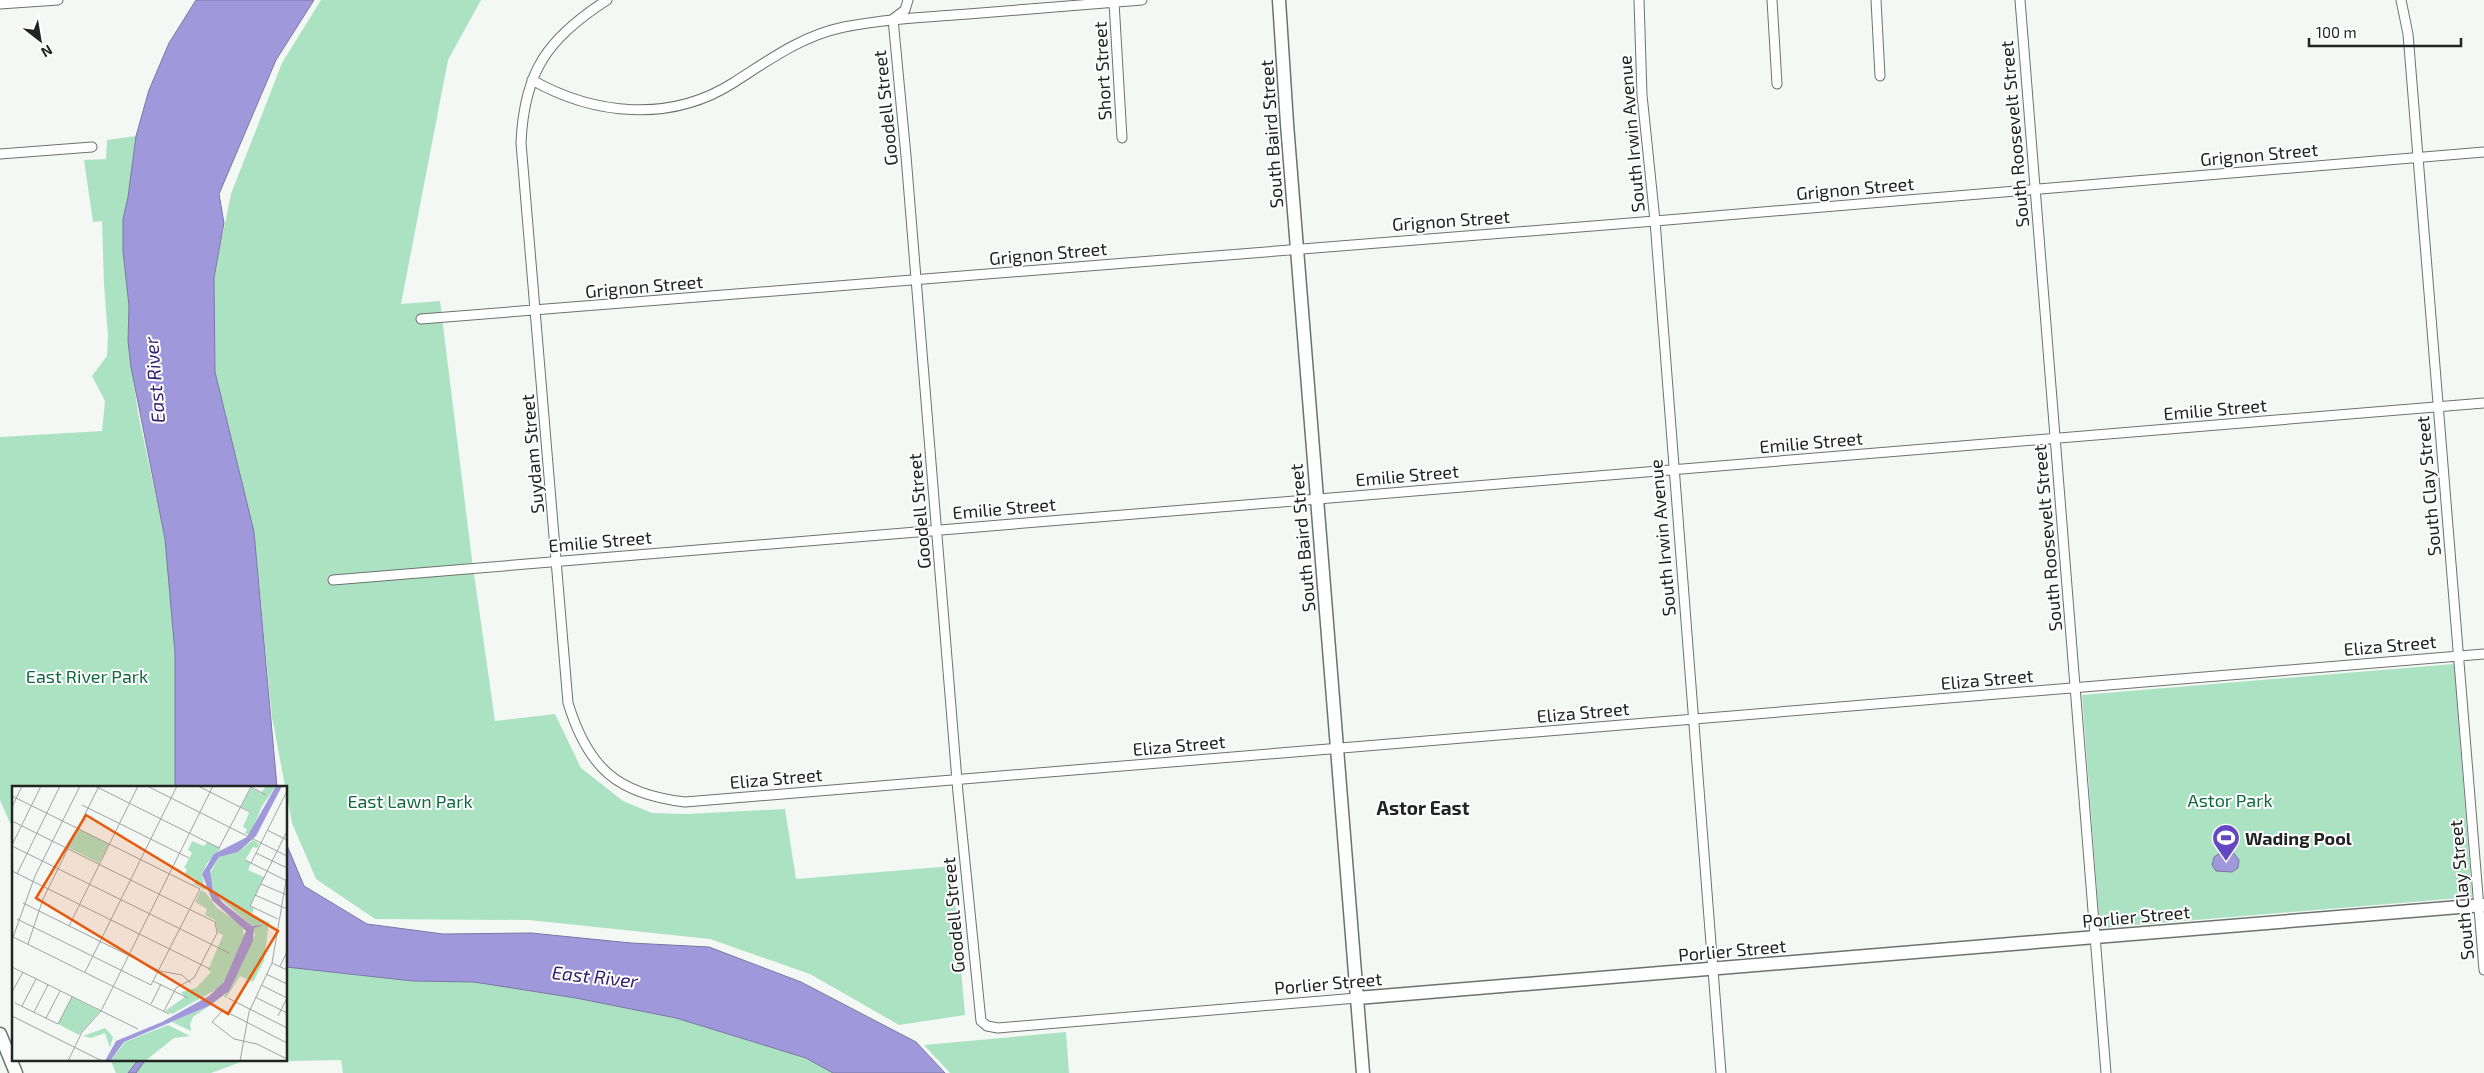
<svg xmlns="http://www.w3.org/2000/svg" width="2484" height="1073" font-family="'Exo 2',sans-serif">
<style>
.green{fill:#abe2c1}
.water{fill:#9f99db;stroke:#7a76a4}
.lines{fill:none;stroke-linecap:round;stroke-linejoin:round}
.street-casing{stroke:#6d726f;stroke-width:11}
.secondary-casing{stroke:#6d726f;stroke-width:15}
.street{stroke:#fff;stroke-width:9}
.secondary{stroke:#fff;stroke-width:12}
.labels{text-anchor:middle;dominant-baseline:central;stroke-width:4;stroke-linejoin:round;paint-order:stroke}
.street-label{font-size:18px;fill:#222423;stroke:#fff}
.park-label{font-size:18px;fill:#116842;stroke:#fff}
.poi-label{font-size:18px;font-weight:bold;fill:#222423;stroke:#fff;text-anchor:start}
.water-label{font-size:19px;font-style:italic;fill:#33206c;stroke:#fff}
.neighbourhood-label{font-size:19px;font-weight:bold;fill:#222423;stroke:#fff}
.inset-road{fill:none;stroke:#9fa3a1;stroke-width:1}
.view{fill:#e8590c;fill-opacity:0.15;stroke:#e8590c;stroke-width:2.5}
.inset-edge{fill:none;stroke:#222423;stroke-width:2.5}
</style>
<rect width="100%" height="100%" fill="#f3f8f5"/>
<path class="green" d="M321,0h160l-33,60 -47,244 39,-3 32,259 23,161 60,-7 26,54 42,33 29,12 35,1 98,-5 11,70 156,-13 13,149 -66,10 -89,-51 -100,-35 -181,-19 -154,-1 -59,-40 -24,-56 -20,-106 -18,-185 -39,-160 -1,-94 17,-84 51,-131z
M136,136l-8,61 -5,22v32l6,55 -1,35 10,72 27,126 10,114v134h-161v45l-14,-32v-363l102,-6 3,-30 -13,-25 15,-20 1,-20 -4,-51 -2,-64 -9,1 -9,-62 22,-1 1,-19z
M2454,664l18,233 -372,31 -18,-233z
M286,967l127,14 61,1 102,16 100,20 130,40 27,15h-490l-2,-13 -100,2 -30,11h-95l-6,-14h176z
M1066,1032l3,41h-119l-26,-28z"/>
<path class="water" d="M196,0h118l-38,60 -57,134 5,29 -10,55 1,94 39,160 23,255h-102v-134l-10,-114 -34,-172 -3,-26 1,-35 -6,-55v-32l5,-22 8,-61 13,-46 20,-47z
M286,843l18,43 63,38 76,10 88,-1 100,10 78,4 92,35 115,60 29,31h-112l-27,-15 -130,-40 -100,-20 -102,-16 -61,-1 -127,-14z
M2233,852l6,8 -1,8 -6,4 -16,-1 -4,-6 2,-8 6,-4z
M139,1059h7l-10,14h-8z"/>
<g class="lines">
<defs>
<path id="street" d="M607,0c-59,38 -83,71 -86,143l47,560c20,65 49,91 117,99l1799,-148
M908,0l-3,10 -12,9 13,137 52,637 23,228 6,5 11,2 359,-30
M1639,0l3,95 13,126 66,852
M1772,0l5,84
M1876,0l4,76
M2020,0l86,1073
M2401,0l7,34 76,936
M1114,2l8,136
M0,4l58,-4
M532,80c62,35 138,43 201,3 36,-23 68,-47 111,-56 41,-8 82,-10 124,-13 58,-5 116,-9 174,-14
M0,154l92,-7
M421,319l1234,-98 829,-69
M333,580l2151,-177"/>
<path id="secondary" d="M1279,0l8,124 76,949
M1357,998l1127,-93
M0,1034l16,39"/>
</defs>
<use href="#street" class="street-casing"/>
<use href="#secondary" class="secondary-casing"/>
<use href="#street" class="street"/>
<use href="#secondary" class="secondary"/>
</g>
<defs>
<symbol id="stadium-pin" viewBox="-11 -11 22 30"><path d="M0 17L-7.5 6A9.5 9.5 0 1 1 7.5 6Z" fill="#6348c1" stroke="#fff"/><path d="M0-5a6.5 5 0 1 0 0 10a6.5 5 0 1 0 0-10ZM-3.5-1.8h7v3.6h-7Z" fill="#fff"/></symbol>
</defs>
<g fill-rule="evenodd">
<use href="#stadium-pin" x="2210" y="822" width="32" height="43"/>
</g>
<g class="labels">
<g class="street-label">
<text transform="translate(1102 71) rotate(-93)">Short Street</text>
<text transform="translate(885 108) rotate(-96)">Goodell Street</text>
<text transform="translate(1271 134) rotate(-94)">South Baird Street</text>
<text transform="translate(1631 134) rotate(-95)">South Irwin Avenue</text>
<text transform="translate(2014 134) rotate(-95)">South Roosevelt Street</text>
<text transform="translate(2259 154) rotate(-5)">Grignon Street</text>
<text transform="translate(1855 188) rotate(-5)">Grignon Street</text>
<text transform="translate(1451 220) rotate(-4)">Grignon Street</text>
<text transform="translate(1048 253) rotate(-5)">Grignon Street</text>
<text transform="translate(644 286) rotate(-5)">Grignon Street</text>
<text transform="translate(2215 409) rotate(-5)">Emilie Street</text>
<text transform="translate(1811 442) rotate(-5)">Emilie Street</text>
<text transform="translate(532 454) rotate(-95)">Suydam Street</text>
<text transform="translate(1407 475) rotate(-5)">Emilie Street</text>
<text transform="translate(2428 486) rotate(-95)">South Clay Street</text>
<text transform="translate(1004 508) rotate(-5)">Emilie Street</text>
<text transform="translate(919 511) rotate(-95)">Goodell Street</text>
<text transform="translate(1302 538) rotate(-95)">South Baird Street</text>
<text transform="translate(1662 538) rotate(-95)">South Irwin Avenue</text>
<text transform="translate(2047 538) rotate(-95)">South Roosevelt Street</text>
<text transform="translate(600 541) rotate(-5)">Emilie Street</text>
<text transform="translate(2390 645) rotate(-5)">Eliza Street</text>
<text transform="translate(1987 679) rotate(-5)">Eliza Street</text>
<text transform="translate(1583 712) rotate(-5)">Eliza Street</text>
<text transform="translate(1179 745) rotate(-5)">Eliza Street</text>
<text transform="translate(776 778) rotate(-5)">Eliza Street</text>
<text transform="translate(2461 890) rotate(-95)">South Clay Street</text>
<text transform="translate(953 915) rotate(-95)">Goodell Street</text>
<text transform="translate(2136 916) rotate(-5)">Porlier Street</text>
<text transform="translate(1732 950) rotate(-5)">Porlier Street</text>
<text transform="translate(1328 983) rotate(-5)">Porlier Street</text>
</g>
<g class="park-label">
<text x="87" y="676">East River Park</text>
<text x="2230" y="800">Astor Park</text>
<text x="410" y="801">East Lawn Park</text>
</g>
<g class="poi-label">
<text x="2245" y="838">Wading Pool</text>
</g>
<g class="water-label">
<text transform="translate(154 380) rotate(-95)">East River</text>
<text transform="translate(595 976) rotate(6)">East River</text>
</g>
<g class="neighbourhood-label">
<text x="1423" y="807">Astor East</text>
</g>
</g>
<g transform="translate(12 786)">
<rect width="275" height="275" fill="#f3f8f5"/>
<path d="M254,0h10l-14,20 -10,24 -3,5 -4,-2 2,-4 -4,-2 7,-16 -9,-4 10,-19 10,5zM66,43l31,15 -10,19 -30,-15zM241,54l6,4 -2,4 -4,-1 -8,13 6,3 -3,7 16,7 -14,29 4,3 -3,7 18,6 -5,39 -11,21 -13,-6 -14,22 -2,-1 31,-62 -3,-9 -37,-32 -6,-19 10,-18 19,-5zM180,55l12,5 3,-4 14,7 -14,14 -5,11 3,16 -11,-6 2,-5 -11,-5 2,-5 -3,-1 8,-15 -4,-3zM189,104l5,3 11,15 25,17 2,11 -15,39 -10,13 -47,26 -7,-3 20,-14 -4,-5 15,-4 15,-16 -3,-2 15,-35 -5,-2 -3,-13 -10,-5 2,-6 -12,-7zM60,211l28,14 -21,24 -21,-11zM197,220l-16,11 -3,7 1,7 -19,-9zM156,239l22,11 -16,2 -29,23h-35l15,-19zM93,242l8,9 -3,11 -5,-15 -14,5 -8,-2z" fill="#abe2c1"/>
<path d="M264,0h6l-26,50 -18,16 -19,5 -9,14 3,19 10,13 29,23 12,-1 -10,3 -1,13 -24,50 -20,15 -85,36 -14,19h-5l11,-20 46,-19 47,-26 15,-14 22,-51 -34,-31 -10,-26 12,-20 33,-17z" fill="#9f99db"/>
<path class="inset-road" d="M83,0l124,62 32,-61M135,0l140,70M186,0l52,26M237,0l17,9M0,10l188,93 -49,96 -134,-66M70,19l107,53M0,21l10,-21M0,35l203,101 2,11 -23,45 -18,10 -12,23M255,44l20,10M0,59l29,-59M0,60l217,107M244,67l31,15M233,74l42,21M239,77l36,-72M0,85l198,98M5,88l43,-88M249,98l26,11M243,109l32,14M11,117l137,68 22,4 9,8M266,133l-28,-13 37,-75M57,140l69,-140M1,151l156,77M0,154l23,-64 45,-90M16,158l15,-45 55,-111M260,177l15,7M268,180l7,-14M0,181l126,62M73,186l92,-186M254,188l21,10M141,195l35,17M249,199l26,13M0,206l11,-20M243,211l32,16M216,212l59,30M3,217l43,21 14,-27M139,218l10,-20M10,220l14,-27M22,226l14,-27M0,230l90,45M266,230l9,-18M34,232l14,-27M275,257l-64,-33 -11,12 22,17 23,5 30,15M56,275l14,-29 19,-21 112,-225M228,275l9,-49 23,-49 15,-88"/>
<path class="view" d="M74,29l192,116 -50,83 -192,-116z"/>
<rect width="275" height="275" class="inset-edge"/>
</g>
<g transform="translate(40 40) rotate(149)" stroke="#ffffff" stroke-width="4" paint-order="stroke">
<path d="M0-4L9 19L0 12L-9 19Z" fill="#222423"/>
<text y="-8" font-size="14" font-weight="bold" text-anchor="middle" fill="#222423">N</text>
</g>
<path d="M2309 38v8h152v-8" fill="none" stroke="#222423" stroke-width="2.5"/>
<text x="2316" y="38" font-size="15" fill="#222423" stroke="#ffffff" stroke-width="4" paint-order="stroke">100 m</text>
</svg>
